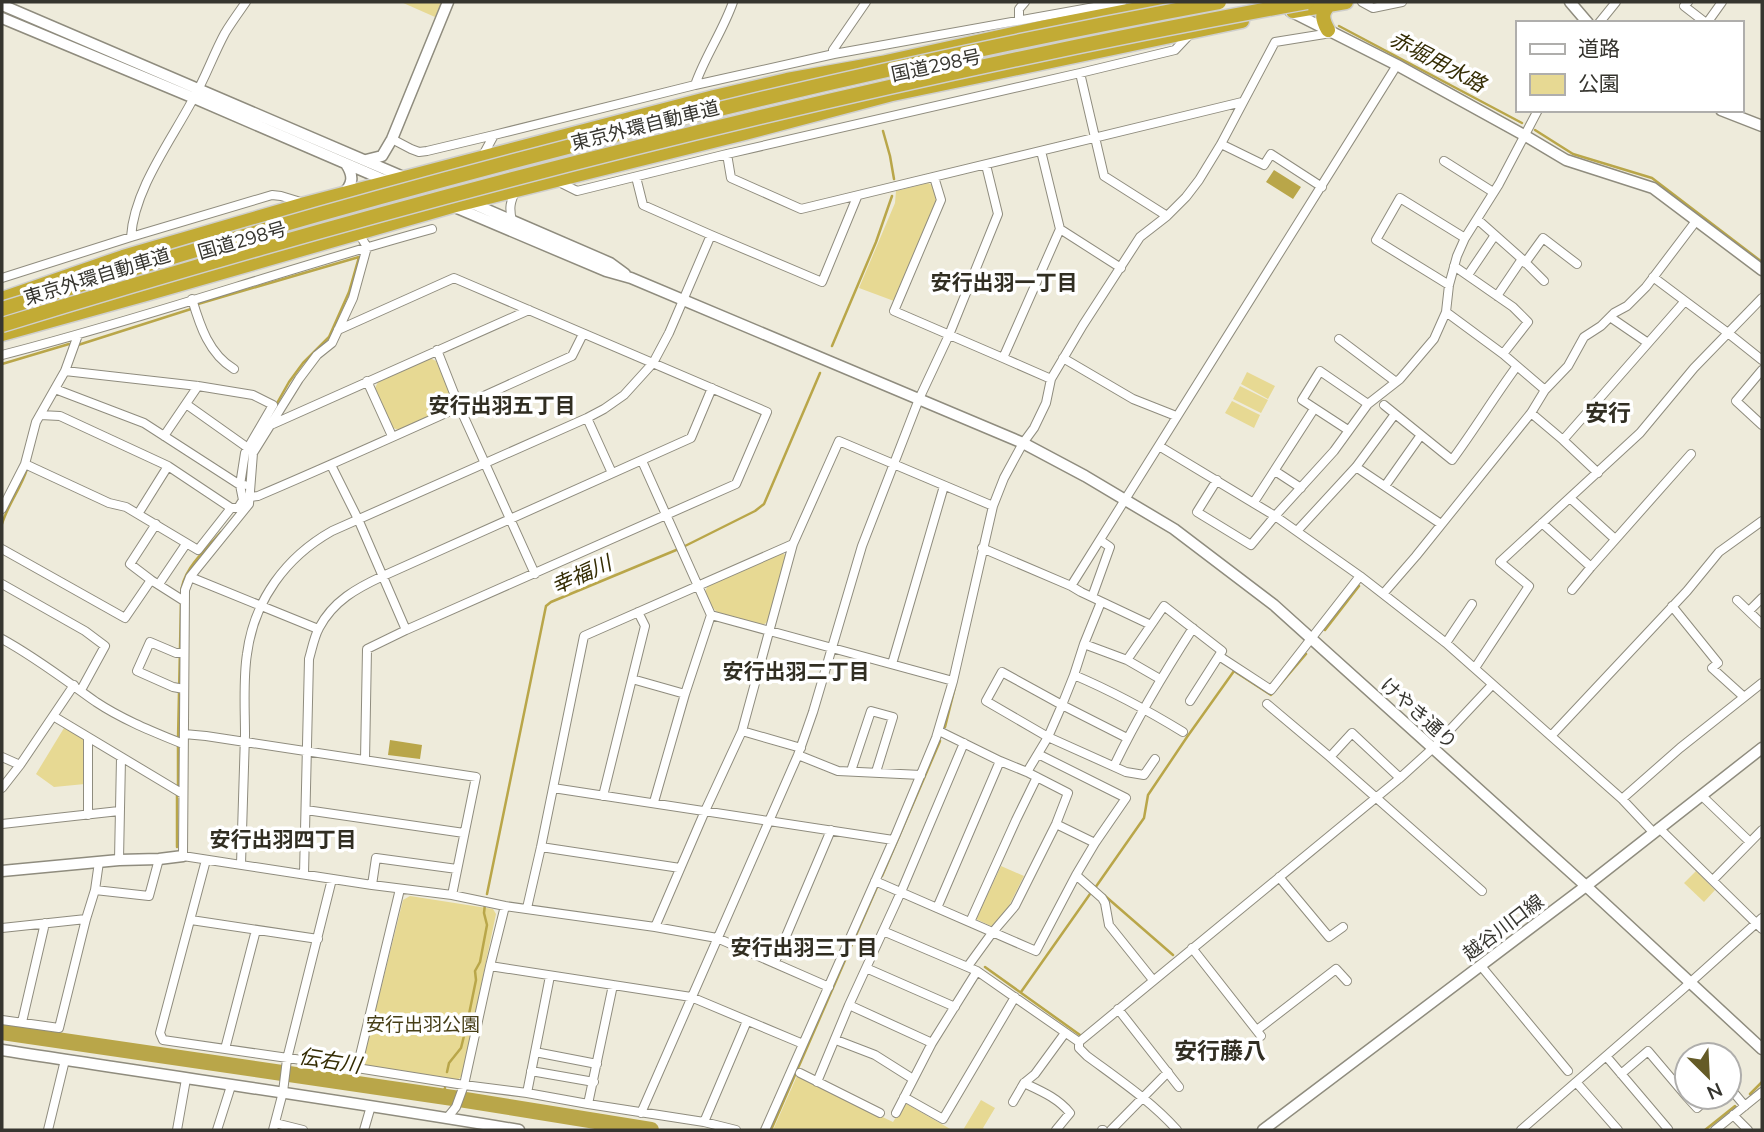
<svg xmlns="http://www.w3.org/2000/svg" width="1764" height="1132" font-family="Mulish,'Noto Sans JP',sans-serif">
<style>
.green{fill:#e7d993}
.water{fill:#b9a649}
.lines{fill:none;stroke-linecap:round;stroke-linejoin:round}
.stream{stroke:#b9a649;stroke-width:2.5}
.river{stroke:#b9a649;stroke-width:16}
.street-casing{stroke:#8f8c7e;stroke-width:10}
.secondary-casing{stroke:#8f8c7e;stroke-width:13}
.highway-casing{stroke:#cfcfcd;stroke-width:17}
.street{stroke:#fff;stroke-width:8}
.secondary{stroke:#fff;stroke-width:10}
.highway{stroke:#c2ab35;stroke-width:14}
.highway-bridge-casing{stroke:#cfcfcd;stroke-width:17;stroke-linecap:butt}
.highway-bridge{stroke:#c2ab35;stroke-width:14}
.labels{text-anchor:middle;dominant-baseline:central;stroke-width:7;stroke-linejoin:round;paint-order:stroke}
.street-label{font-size:19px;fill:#36352f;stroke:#fff}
.park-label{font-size:19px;fill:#463e17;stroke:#fff}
.water-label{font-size:21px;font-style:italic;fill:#352d04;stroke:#fff}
.neighbourhood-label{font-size:21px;font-weight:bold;fill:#312e22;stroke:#fff}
.quarter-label{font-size:23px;font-weight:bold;fill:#312e22;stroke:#fff}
</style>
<rect width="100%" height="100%" fill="#eeebdb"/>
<path class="green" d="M401,2h41l-7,15z
M928,183l6,3 3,9v6l-43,100 -35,-13 36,-85 1,-12z
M430,358l6,3 17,38 -2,7 -52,24 -6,-2 -18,-40 3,-6z
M1247,372l28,14 -7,13 -27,-15z
M1240,386l28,14 -7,13 -28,-14z
M1232,401l28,14 -6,13 -29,-15z
M782,553l5,3 -18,65 -6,4 -46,-13 -6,-6 -6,-14 3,-7z
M64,728l20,11 1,45 -31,3 -18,-13z
M1001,866l23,10 -16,32 -15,19 -17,-8z
M1696,871l19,19 -11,12 -20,-19z
M410,896l83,13 3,5 -34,162 -6,5 -90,-15 -3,-6 40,-160z
M797,1076l96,46 12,-19 47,27h-179z
M981,1100l14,8 -12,20 2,2h-22z"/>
<path class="water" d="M1274,170l27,17 -8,12 -27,-17z
M390,740l32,5 -2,14 -32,-4z"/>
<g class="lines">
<path class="stream" d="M1339,26l183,97
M1535,130l38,24 79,24 110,84
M883,131l7,25 4,23
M198,304l161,-47 -10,35 -20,45 -26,26 -14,19 -13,23
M78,345l113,-36
M832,346l44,-104 16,-46
M2,364l67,-20
M2,524c6,-20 19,-36 25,-55
M181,595c0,-25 25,-45 40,-63
M1325,630l34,-44
M945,727l10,-40
M178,739l3,-137
M178,788v-43
M177,847v-53
M882,876l58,-135
M1095,888l49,-70 4,-23 39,-58 47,-66 37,24 35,-41
M487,894l59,-288 5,-4 130,-54 74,-37 9,-7 56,-131
M1104,895l69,60
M985,967l95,68
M1021,992l69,-98
M447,1072l2,-9 12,-15 6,-24 9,-44 -1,-9 5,-9 7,-37 -3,-12 1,-9
M1750,1094l12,-12
M441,1098l4,-10
M771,1130l106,-243
M1705,1130l30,-24"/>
<path class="river" d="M2,1032l451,66 198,32"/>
<defs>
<path id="street" d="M1362,2l11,6 29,-6
M1688,2l-4,4 22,17
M1019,20v-11l6,-7
M1599,23l17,-21
M1707,23l15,-21
M834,54l-1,-4 33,-48
M695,85c10,-29 28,-54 38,-83
M392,139l19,10 8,3 8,-1 67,-16
M1221,144l43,21 7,-11 51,33
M1041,151l19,78 61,39
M727,154l4,24 70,31 441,-107
M482,157l12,-22 201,-50 139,-31 288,-52
M1444,161l49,31
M636,177l7,28 68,30 111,47 35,-85
M934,177l7,23 -47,111 109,47 57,-129
M557,181l20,10 150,-37 353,-81 95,-23 16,-17
M1167,216l19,-19 13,-17 22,-36 54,-102 56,-9
M1477,219l45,40 -25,37
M512,221c-3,-13 -2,-19 4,-31
M358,232l9,15 -14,51 -21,45 -15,12 -18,24 -46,74 -4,51 -59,73 -5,13 -2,266 189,29 80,10 53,11 150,21 62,11 112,49
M131,237c3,-47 39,-95 61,-136 13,-22 21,-46 33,-68 6,-10 14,-21 21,-31
M1524,261l20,20
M1525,263l18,-25 34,26
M1454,266l59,41 15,15 -25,32
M1468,275l27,-40
M2,278l129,-41 141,-42 9,1 23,7
M1449,285l-73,-45 24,-42 65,40
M192,299c8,27 17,55 42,70
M1685,301l43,32 34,27
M1446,312l57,42 42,36
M1610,317l38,26
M338,330l116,-52 313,134 -31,72 -330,146 -39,19 -2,111
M1339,339l57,43
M437,350l22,56 76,168
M2,355c145,-37 286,-87 430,-126
M1003,358l48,21
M1063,358l70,41 43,17
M1762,370l-26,31 26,24
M367,381l25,55
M55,389l89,34 96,62h4
M186,404l62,44
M1384,405l68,55c23,-31 42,-63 65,-94
M1531,413l32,27 122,-139 -32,-24
M40,415l20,1 108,50 63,42
M587,418l25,55
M273,424l256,-114
M1348,430l-46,-30 18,-29 48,33
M164,436l34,-50
M1563,440l35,33
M1159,446l116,70 85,60 86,67 176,156 31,33
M642,461l69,154 242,66
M25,464l84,39 17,4 72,43 33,-42h7l5,-8 -3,-15 5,-32 28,-48 -20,-10 -55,-9 -133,-15
M331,465l27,54 48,111
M1356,467l85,57
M1275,471l26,17
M1217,480l-20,32 54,33 24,-29 59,-65 34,-47 32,-25 34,-40 12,-27 3,-27 8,-29 8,-18 34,-54 39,-74
M1385,486l36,-51
M251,497l7,-1c106,-45 210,-93 314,-140l11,-22
M1570,498l45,41
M1254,502l60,-93
M2,509l23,-45 11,-42 29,-51 13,-36
M138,514l30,-48
M1542,523l49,44
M156,524l-26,40 21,16 33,21
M1297,531l59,-64 39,-53
M982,548l89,38 10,6 70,33 13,-19 58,45 -32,50
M2,549l123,69 26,-38
M190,577l128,52
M2,584l83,47 20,15 -24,44
M159,584l27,-40
M1071,586l326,-521
M1572,590l19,-23 100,-113
M1383,594l33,-38 115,-143 14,-23 23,-24 16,-29 17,-11 13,-13 13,-7 19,-19 50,-66
M1092,597l18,-50 -10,-7
M1737,600l25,24
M1672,606l46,57 -6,5 32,29
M1749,611l13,-13
M2,639c33,18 63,41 94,63 27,18 58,30 87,42
M1446,643l26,-39
M1084,644l43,16 24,-35
M1219,656l52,34 89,-114
M1127,660l33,19
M892,664l52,-178
M1475,668l54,-82 -29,-24 140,-129 54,-65 68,-70
M1074,675c40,17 73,35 109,57
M632,679l53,15
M184,689l-11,-2 -36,-16 13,-29 26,11h8
M1267,704l63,53 152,134
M53,716l130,78
M742,731l59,17
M939,731l61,30 27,11
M184,734l22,2 270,41 -24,118
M1551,736l136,-145 32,-39 43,-31
M1127,738l-65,-33 -60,-33 -16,29 62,36 78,35 18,3 11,-16
M1038,754l88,44 -31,45
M798,755l40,16 83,4
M2,757l18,8
M1330,757l22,-24 48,45
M1114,766c23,-48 50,-93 79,-138
M851,771l20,-60 22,6 -17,55
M2,788l18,-23 54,-80
M553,788l340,52
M1701,795l49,47
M603,796l42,-170 -7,-14
M1622,799l58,-51 82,-65
M654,802l31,-108 26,-79
M306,810l158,23
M88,815v-77
M2,824l117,-13
M1056,824l39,19 -19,32 26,23 3,5 4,22 44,55
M1659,828l103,101
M541,847l139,21
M119,860l2,-102
M206,860l-46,173 3,7 194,28 107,17 63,8 61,11 116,18 32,8
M241,864c1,-43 3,-86 4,-129 0,-26 -2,-56 2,-81 7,-54 39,-97 85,-123l255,-113 17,-9 20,-14 29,-32 16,-30 42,-98
M304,874l5,-215c3,-10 5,-22 10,-31 14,-27 38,-40 64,-52l308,-138 21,-50
M1279,877l50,60 14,-10
M1713,880l49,-50
M875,881l161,70 40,-76
M372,885l4,-27 81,11
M95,890l54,6 10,-37
M527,908l14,-61 43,-211 209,-92
M937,908l63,-147
M191,920l127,19
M970,922l46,-102 21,-43
M655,927l50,-116 37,-80 51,-187 46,-103 154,65
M2,928l84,-9
M883,931l94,40 102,71v6l8,8c31,23 64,45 90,74
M1192,948l69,88
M775,962l56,-132
M490,966l201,31 112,47
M968,966l24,-33 23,-27 41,-82 12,-31 -41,-21 21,-35 14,-32 12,-30 10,-31 17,-42
M1481,966l87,105
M866,968l89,39
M1118,1009l61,78
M2,1020l57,8 27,-109 9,-29 4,-28
M22,1022l23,-99
M1257,1030l79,-61 11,12
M836,1040l39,15 38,24
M1079,1042l321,-264 32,-29 60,-64
M932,1043l-83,-38 52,-113 63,-149
M225,1049l31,-119
M535,1052l62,12
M1606,1056l62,73 -1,1
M357,1068l43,-179
M531,1071l63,11
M800,1073l80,40
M1621,1074l27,-23 39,46
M817,1082l32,-77
M1576,1082l42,48
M1024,1083c17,8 34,15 46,30l-14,17
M1729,1087l16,19
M527,1093l23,-117
M904,1097l39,22 72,-122
M1687,1097l10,11 12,-11
M1013,1102l11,-19 11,-9 30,-41
M588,1104l25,-119
M641,1113l157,-358 15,-43 49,-166 57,-147 30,-64 49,-121 -12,-49
M896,1113l36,-70 45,-72
M1733,1115l15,15
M447,1118l9,-11 8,-22 26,-119 15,-60
M704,1122l43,-101
M275,1123l28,7
M48,1130l17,-70
M177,1130l9,-51
M217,1130l14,-44
M273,1130l10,-38 4,-33 45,-180
M364,1130l7,-24
M765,1130l131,-296 40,-96 17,-57 40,-175 11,-28 19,-35 11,-15 12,-25 5,-24 32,-54 57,-88 27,-21 -63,-40 -24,-103
M1102,1130h1
M1111,1130l57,-58
M1521,1130l162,-141 79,-71
M1715,1130l47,-38"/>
<path id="secondary" d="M1570,2l18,21
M2,5l406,174
M1290,11l107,54 127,70 42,25 87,28 109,82
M2,18l192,80 195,84
M1721,110l41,16
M366,160l16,-4 10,-17 56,-137
M343,194c10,-10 11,-18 3,-30
M469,202l141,61 15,11
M450,205l156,66 25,7 392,165 62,33 89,53 100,76 312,281 176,163
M2,871l117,-11 40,-1 24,-3
M2,1050c172,27 345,51 517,80
M1263,1130l323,-244 176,-138"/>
<path id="highway" d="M1293,11l53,-9
M1328,30c-6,-11 -7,-17 1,-25
M886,62l159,-35 129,-25
M888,95l354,-74
M2,299l121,-42 182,-53 409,-107 73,-17 106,-19
M2,334l144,-40 306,-88 293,-73 151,-40"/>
</defs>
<use href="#street" class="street-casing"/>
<use href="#secondary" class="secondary-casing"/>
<use href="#highway" class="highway-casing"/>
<use href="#street" class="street"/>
<use href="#secondary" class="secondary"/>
<use href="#highway" class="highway"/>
<defs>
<path id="highway-bridge" d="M2,309c399,-125 806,-231 1217,-307
M2,325c428,-132 863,-243 1305,-323"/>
</defs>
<use href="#highway-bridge" class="highway-bridge-casing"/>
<use href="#highway-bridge" class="highway-bridge"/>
</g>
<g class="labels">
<g class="street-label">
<text transform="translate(936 65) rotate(-12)">国道298号</text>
<text transform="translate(645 125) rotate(-14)">東京外環自動車道</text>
<text transform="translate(242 240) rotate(-16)">国道298号</text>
<text transform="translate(97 276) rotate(-17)">東京外環自動車道</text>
<text transform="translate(1419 713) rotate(42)">けやき通り</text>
<text transform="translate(1503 927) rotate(-37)">越谷川口線</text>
</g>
<g class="park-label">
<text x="423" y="1024">安行出羽公園</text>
</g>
<g class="water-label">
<text transform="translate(1438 61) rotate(28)">赤堀用水路</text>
<text transform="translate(581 574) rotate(-24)">幸福川</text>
<text transform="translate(330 1060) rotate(9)">伝右川</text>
</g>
<g class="neighbourhood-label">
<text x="1004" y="282">安行出羽一丁目</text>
<text x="502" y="405">安行出羽五丁目</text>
<text x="796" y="671">安行出羽二丁目</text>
<text x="283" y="839">安行出羽四丁目</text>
<text x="804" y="947">安行出羽三丁目</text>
</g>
<g class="quarter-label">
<text x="1608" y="412">安行</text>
<text x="1220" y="1050">安行藤八</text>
</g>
</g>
<rect width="1764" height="1132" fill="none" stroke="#36352f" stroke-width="7"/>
<rect x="1516" y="21" width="228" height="91" fill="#ffffff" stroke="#afaeac" stroke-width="2"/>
<rect x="1530" y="44" width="35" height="10" fill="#ffffff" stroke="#afaeac" stroke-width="2"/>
<text x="1578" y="56" font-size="21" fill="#36352f">道路</text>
<rect x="1530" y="74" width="35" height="21" fill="#e7d993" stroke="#afaeac" stroke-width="2"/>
<text x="1578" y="91" font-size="21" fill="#36352f">公園</text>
<g transform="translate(1708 1076) rotate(156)"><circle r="33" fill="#ffffff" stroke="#afaeac" stroke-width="2"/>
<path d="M0-5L12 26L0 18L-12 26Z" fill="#655b27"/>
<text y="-10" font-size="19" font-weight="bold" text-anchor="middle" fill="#36352f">N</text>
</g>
</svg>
